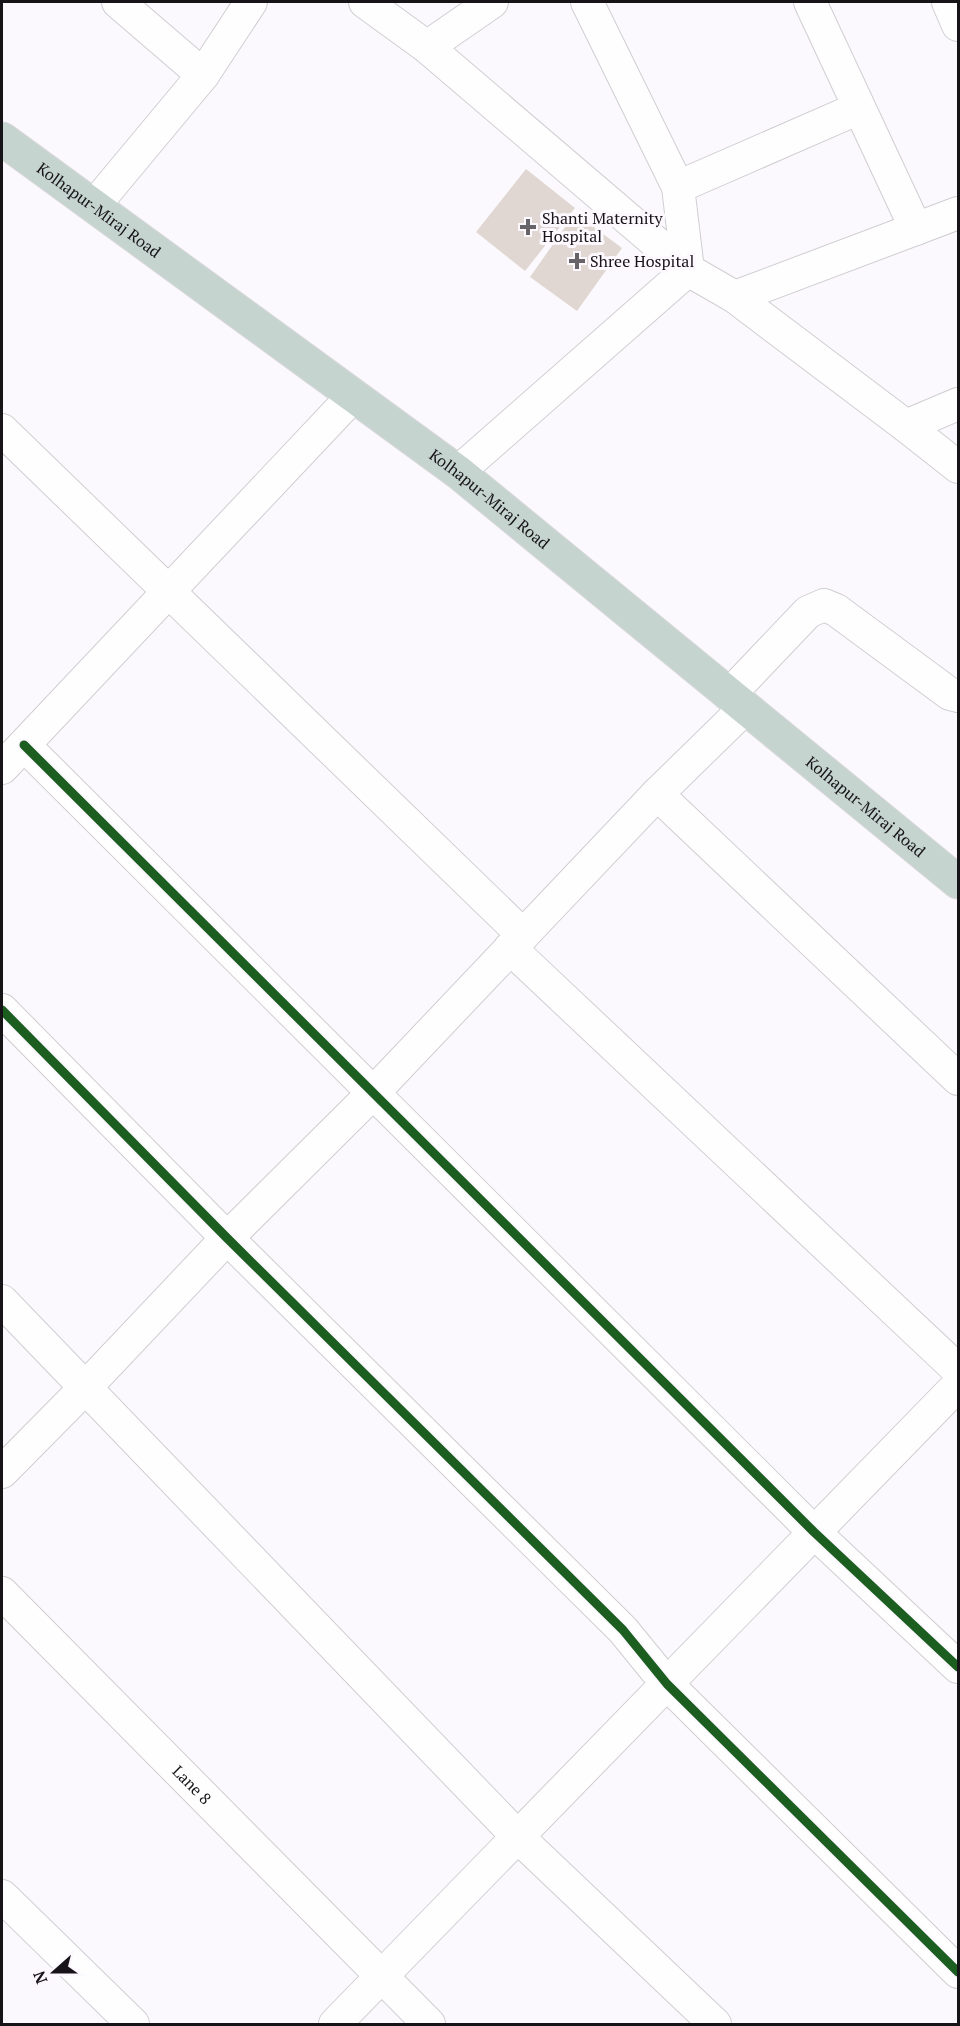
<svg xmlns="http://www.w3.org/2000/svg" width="960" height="2026" font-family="'PT Serif',serif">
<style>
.building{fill:#e0d7d2}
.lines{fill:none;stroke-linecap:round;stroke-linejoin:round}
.street-casing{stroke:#d0ced1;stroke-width:34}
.highway-casing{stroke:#d8d7d9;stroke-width:35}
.street{stroke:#fefeff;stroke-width:32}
.highway{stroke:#c6d4d0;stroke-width:33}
.cycleway-casing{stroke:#fcf8fe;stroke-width:13}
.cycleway{stroke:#1b5e20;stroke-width:9}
.poi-dot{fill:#666468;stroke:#fcf8fe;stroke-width:2}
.labels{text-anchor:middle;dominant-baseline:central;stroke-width:6;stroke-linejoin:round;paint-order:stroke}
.street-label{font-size:16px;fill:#161417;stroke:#fcf8fe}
.poi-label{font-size:16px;fill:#161417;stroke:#fcf8fe;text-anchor:start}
</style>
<rect width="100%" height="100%" fill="#fbf9fd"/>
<path class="building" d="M526,169l49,39 -50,63 -49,-39z
M575,213l47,35 -45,63 -47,-34z"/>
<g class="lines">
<defs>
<g id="street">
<path d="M118,2l85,73"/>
<path d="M365,2l62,45 261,223 -230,202"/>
<path d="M587,2l91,185 10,83 47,27 171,129 52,-22"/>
<path d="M810,2l106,227"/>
<path d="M948,2l10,23"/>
<path d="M427,47l65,-45"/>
<path d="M678,187l181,-79"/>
<path d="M94,206l109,-131 48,-73"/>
<path d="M735,297l223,-84"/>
<path d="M906,426l52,41"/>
<path d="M2,430l521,505"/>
<path d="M729,695l79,-83 16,-7 12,5 114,84 8,2"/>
<path d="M24,745l790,787 144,135"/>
<path d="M2,768l351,-372"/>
<path d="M657,794l301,285"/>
<path d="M510,948l448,422"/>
<path d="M2,1010l225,228 396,392 44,54 291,288"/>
<path d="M2,1301l516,536 197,187"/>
<path d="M2,1472l83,-84 142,-150 147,-146 283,-298 88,-86"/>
<path id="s1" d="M2,1593l427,431"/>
<path d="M2,1896l131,128"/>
<path d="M335,2024l623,-639"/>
</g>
<g id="highway">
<path id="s2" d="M2,139l456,333 500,410"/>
</g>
</defs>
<use href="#street" class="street-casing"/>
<use href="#highway" class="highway-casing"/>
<use href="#street" class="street"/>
<use href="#highway" class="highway"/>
<defs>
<path id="cycleway" d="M24,745l790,787 144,135
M2,1010l225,228 396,392 44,54 291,288"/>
</defs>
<use href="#cycleway" class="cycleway-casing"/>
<use href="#cycleway" class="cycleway"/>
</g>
<g class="poi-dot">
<path d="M525 218h6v6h6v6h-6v6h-6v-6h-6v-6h6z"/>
<path d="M574 252h6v6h6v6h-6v6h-6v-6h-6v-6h6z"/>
</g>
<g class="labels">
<g class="street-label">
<text stroke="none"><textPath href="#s2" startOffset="120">Kolhapur-Miraj Road</textPath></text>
<text stroke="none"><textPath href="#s2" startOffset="606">Kolhapur-Miraj Road</textPath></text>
<text stroke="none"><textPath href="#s2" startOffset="1092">Kolhapur-Miraj Road</textPath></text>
<text stroke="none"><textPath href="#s1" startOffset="270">Lane 8</textPath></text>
</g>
<g class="poi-label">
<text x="542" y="218">Shanti Maternity<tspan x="542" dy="18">Hospital</tspan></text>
<text x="590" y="261">Shree Hospital</text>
</g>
</g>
<rect width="960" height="2026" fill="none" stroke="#161417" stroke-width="6"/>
<g transform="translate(54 1972) rotate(249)" stroke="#fcf8fe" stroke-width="4.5" paint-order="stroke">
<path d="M0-4.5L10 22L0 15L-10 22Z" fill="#161417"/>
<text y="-9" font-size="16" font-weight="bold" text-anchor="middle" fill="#161417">N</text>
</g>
</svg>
